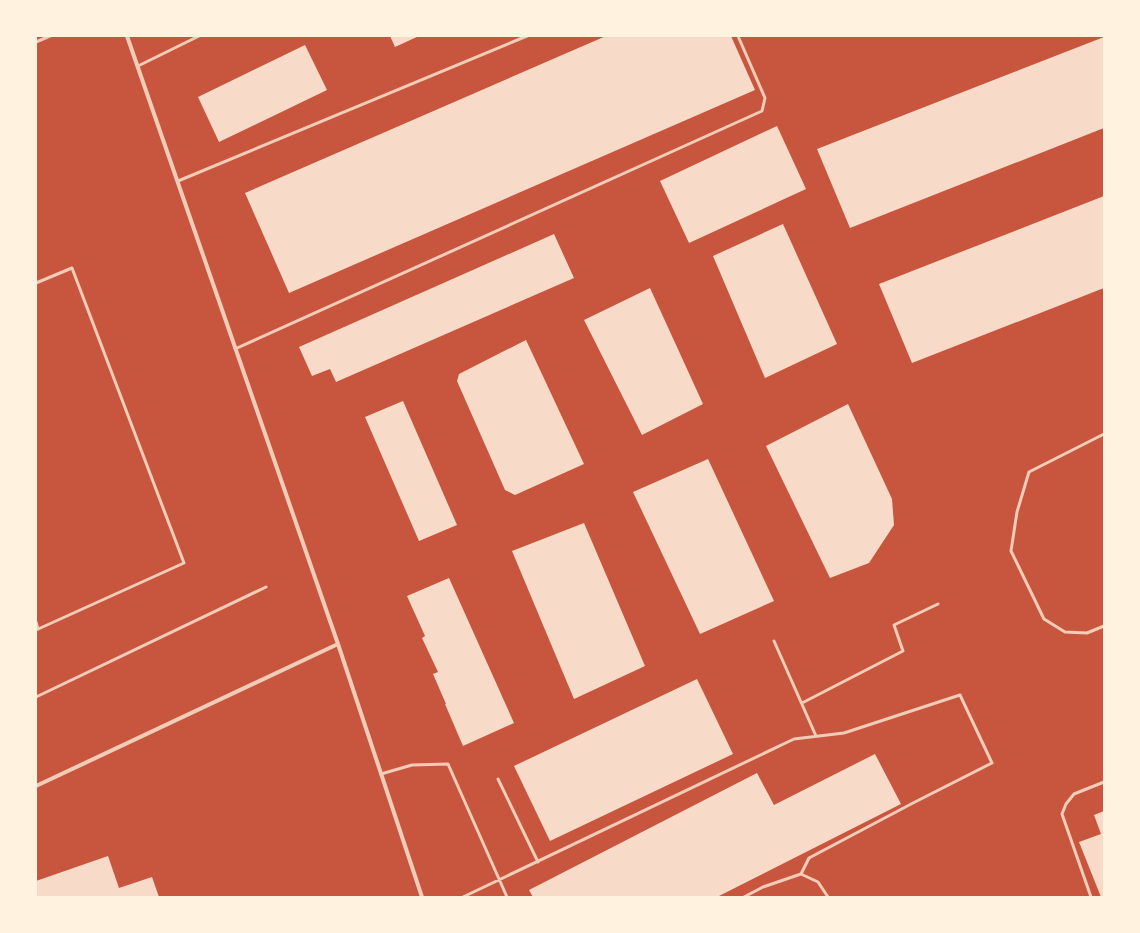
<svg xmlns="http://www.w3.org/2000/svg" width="1140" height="933" font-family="'Work Sans',sans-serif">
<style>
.building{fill:#f7dbc8}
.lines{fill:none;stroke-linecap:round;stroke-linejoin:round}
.service{stroke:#f1ccb7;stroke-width:3}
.minor{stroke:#f1ccb7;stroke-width:4}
</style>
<rect width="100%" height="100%" fill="#c8553d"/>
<path class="building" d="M390,36h29l-24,11z
M606,36h125l24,54 -466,203 -44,-100z
M1104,37v91l-254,100 -33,-79z
M305,45l22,45 -108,52 -21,-45z
M777,126l29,63 -117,54 -29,-62z
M1104,196v92l-192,75 -33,-79z
M783,224l54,120 -72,34 -52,-122z
M554,234l20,44 -238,104 -6,-13 -18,7 -13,-29z
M650,288l53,116 -61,31 -58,-115z
M526,340l58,124 -69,31 -10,-5 -48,-109 2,-7z
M403,401l54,124 -38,16 -54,-124z
M848,404l44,95 2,26 -25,38 -39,15 -64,-132z
M708,459l66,142 -74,33 -67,-142z
M584,523l61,143 -71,33 -62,-148z
M449,578l65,145 -51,23 -18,-42h1l-13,-30 5,-2 -16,-34 3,-2 -18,-40z
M697,679l36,75 -183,87 -36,-75z
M875,754l26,50 -184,93h-184l-4,-7 228,-117 17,32z
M1104,811v86h-3l-22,-55 22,-8 -7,-19z
M108,856l11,32 33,-11 7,20h-123v-16z"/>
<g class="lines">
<path class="service" d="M36,42l14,-6
M138,66l61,-30
M178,181l349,-145
M36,283l36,-15 112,295 -148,67
M235,349l527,-238 3,-13 -27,-62
M1104,434l-75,38 -12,40 -6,39 33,68 21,13 22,1 17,-7
M36,622l2,7
M774,641l42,95
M36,697l230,-110
M802,703l101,-52 -9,-26 44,-21
M381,774l31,-9 36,-1 59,133
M498,779l40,83
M463,897l331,-158 50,-6 116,-38 32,68 -79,40 -104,55 -8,16
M744,897l19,-10 38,-13 17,8 10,15
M1091,897l-29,-83 4,-10 8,-10 30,-12"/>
<path class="minor" d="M127,36l211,608 84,253
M36,786l302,-142"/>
</g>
<rect width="1140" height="933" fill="none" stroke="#fff3e0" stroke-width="74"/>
</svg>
